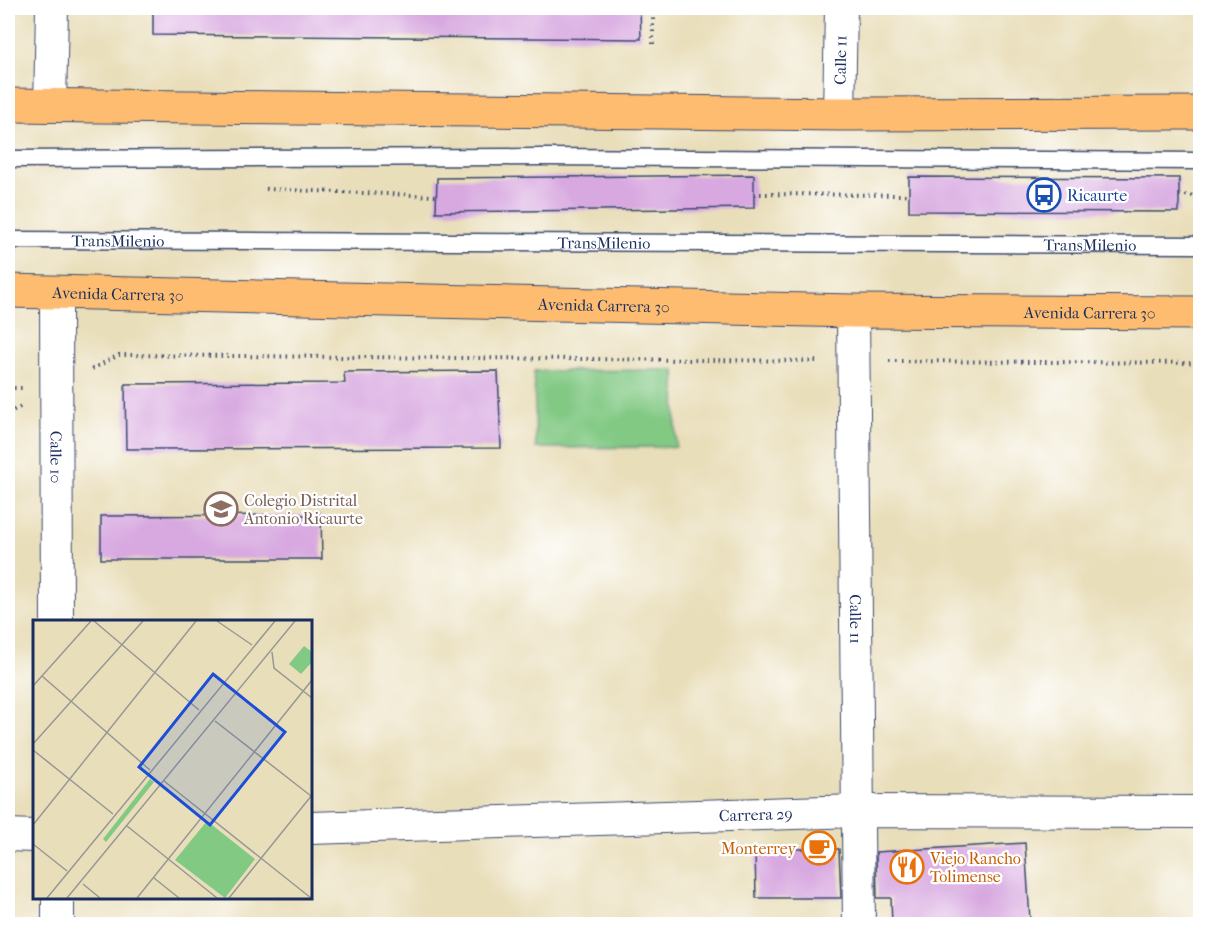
<svg xmlns="http://www.w3.org/2000/svg" width="1208" height="932" font-family="'IM FELL French Canon',serif">
<style>
.green{fill:#82c984;stroke:#4e7c71;stroke-width:1.5}
.building{fill:#d8a9e0}
.lines{fill:none;stroke-linecap:round;stroke-linejoin:round}
.lane-casing{stroke:#3a496c;stroke-width:19}
.street-casing{stroke:#3a496c;stroke-width:34}
.highway-casing{stroke:#3a496c;stroke-width:35}
.path{stroke:#3a496c;stroke-width:4;stroke-dasharray:1.5 4.5;stroke-linecap:butt}
.lane{stroke:#fff;stroke-width:16}
.street{stroke:#fff;stroke-width:32}
.highway{stroke:#febc70;stroke-width:33}
.labels{text-anchor:middle;dominant-baseline:central;stroke-width:4.5;stroke-linejoin:round;paint-order:stroke}
.street-label{font-size:16px;fill:#1b2f5e;stroke:#fff}
.transit-label{font-size:16px;fill:#164399;stroke:#fff;text-anchor:start}
.education-label{font-size:16px;fill:#785e54;stroke:#fff;text-anchor:start}
.food-label{font-size:16px;fill:#c56008;stroke:#fff;text-anchor:end}
.inset-road{fill:none;stroke:#979895;stroke-width:1.5}
.view{fill:#1d4ed8;fill-opacity:0.15;stroke:#1d4ed8;stroke-width:3}
.inset-edge{fill:none;stroke:#1b2f5e;stroke-width:3}
</style>
<rect width="100%" height="100%" fill="#fff"/>
<filter id="ink" filterUnits="userSpaceOnUse"><feTurbulence type="fractalNoise" baseFrequency=".0167" numOctaves="2"/><feDisplacementMap in="SourceGraphic" scale="12" xChannelSelector="R" yChannelSelector="G"/><feConvolveMatrix kernelMatrix="1 2 1 2 8 2 1 2 1" color-interpolation-filters="sRGB"/></filter>
<filter id="wash" filterUnits="userSpaceOnUse"><feTurbulence type="fractalNoise" baseFrequency=".008" numOctaves="4" result="noise"/><feDisplacementMap in="SourceGraphic" scale="24" xChannelSelector="R" yChannelSelector="G"/><feGaussianBlur stdDeviation="1.35" result="paint"/><feColorMatrix in="noise" values="0 0 0 0 0 0 0 0 0 0 0 0 0 0 0 0 0 1.4 0 .05"/><feComposite in="paint" operator="in"/></filter>
<g filter="url(#wash)">
<rect width="100%" height="100%" fill="#e9deba"/>
<path class="green" d="M675,370l1,77 -140,1 -2,-77z"/>
<g id="blocks">
<path class="building" d="M153,8h487l1,31 -488,-4z
M754,175v33l-318,4 1,-34z
M909,177l270,1v34l-270,-1z
M498,371l3,77 -375,1 -1,-65 220,-1 -1,-11z
M321,515l1,44h-221v-43z
M1025,843l5,77 -71,4h-67l-1,-26h-14l-1,-46z
M755,849h84l2,49h-85z"/>
</g>
</g>
<g filter="url(#ink)">
<use href="#blocks" fill-opacity="0" stroke="#3a496c" stroke-width="1.5"/>
<g class="lines">
<defs>
<g id="lane">
<path d="M8,159l535,-2 657,4"/>
<path id="s1" d="M8,240l1192,5"/>
</g>
<g id="street">
<path d="M50,106l2,-98"/>
<path id="s2" d="M839,114l2,-106"/>
<path id="s3" d="M56,292l1,330"/>
<path id="s4" d="M853,311l6,613"/>
<path id="s5" d="M310,828l547,-17 343,1"/>
<path d="M8,835l26,1"/>
<path d="M58,898v26"/>
</g>
<g id="highway">
<path d="M8,105l831,9 361,-1"/>
<path id="s6" d="M8,291l845,20 347,2"/>
</g>
</defs>
<use href="#lane" class="lane-casing"/>
<use href="#street" class="street-casing"/>
<use href="#highway" class="highway-casing"/>
<path class="path" d="M653,44v-36
M266,189l170,7
M754,194l155,1
M1179,195l21,1
M889,361l311,2
M92,369l27,-14 700,6
M8,388h14
M8,413l14,-7"/>
<use href="#lane" class="lane"/>
<use href="#street" class="street"/>
<use href="#highway" class="highway"/>
</g>
</g>
<defs>
<symbol id="bus-ring" viewBox="-11 -11 22 22"><circle r="9.5" fill="#fff" stroke="#1a4fb4" stroke-width="1.5"/><path d="M-5-6H5V4H4V6H2V4H-2V6H-4V4H-5ZM-3.5-4V0h7V-4ZM-3.5 1.2v1.5H-2V1.2ZM2 1.2v1.5H3.5V1.2Z" fill="#1a4fb4"/></symbol>
<symbol id="school-ring" viewBox="-11 -11 22 22"><circle r="9.5" fill="#fff" stroke="#8d6e63" stroke-width="1.5"/><path d="M0-5L7-2L0 1L-7-2ZM-4 1L0 2.5L4 1V4Q0 6-4 4Z" fill="#8d6e63"/></symbol>
<symbol id="cafe-ring" viewBox="-11 -11 22 22"><circle r="9.5" fill="#fff" stroke="#e8710a" stroke-width="1.5"/><path d="M-5.5-4.5H6V0H3Q3 3.5 0 3.5H-2.5Q-5.5 3.5-5.5 0ZM3-3.2v2h1.7v-2ZM-6 4.5H4V6H-6Z" fill="#e8710a"/></symbol>
<symbol id="restaurant-ring" viewBox="-11 -11 22 22"><circle r="9.5" fill="#fff" stroke="#e8710a" stroke-width="1.5"/><path d="M-5-6h1v4h1v-4h1v4h1v-4h1v5L-1.5 .5V6h-2V.5L-5-1ZM5-6V6H3V1.5H1.5Q1.5-4 5-6Z" fill="#e8710a"/></symbol>
</defs>
<g fill-rule="evenodd">
<use href="#bus-ring" x="1025" y="176" width="38" height="38"/>
<use href="#school-ring" x="202" y="490" width="38" height="38"/>
<use href="#cafe-ring" x="800" y="829" width="38" height="38"/>
<use href="#restaurant-ring" x="888" y="848" width="38" height="38"/>
</g>
<g class="labels">
<g class="street-label">
<text stroke="none"><textPath href="#s2" startOffset="54">Calle 11</textPath></text>
<text stroke="none"><textPath href="#s1" startOffset="110">TransMilenio</textPath></text>
<text stroke="none"><textPath href="#s1" startOffset="596">TransMilenio</textPath></text>
<text stroke="none"><textPath href="#s1" startOffset="1082">TransMilenio</textPath></text>
<text stroke="none"><textPath href="#s6" startOffset="110">Avenida Carrera 30</textPath></text>
<text stroke="none"><textPath href="#s6" startOffset="596">Avenida Carrera 30</textPath></text>
<text stroke="none"><textPath href="#s6" startOffset="1082">Avenida Carrera 30</textPath></text>
<text stroke="none"><textPath href="#s3" startOffset="165">Calle 10</textPath></text>
<text stroke="none"><textPath href="#s4" startOffset="308">Calle 11</textPath></text>
<text stroke="none"><textPath href="#s5" startOffset="446">Carrera 29</textPath></text>
</g>
<g class="transit-label">
<text x="1067" y="195">Ricaurte</text>
</g>
<g class="education-label">
<text x="244" y="500">Colegio Distrital<tspan x="244" dy="18">Antonio Ricaurte</tspan></text>
</g>
<g class="food-label">
<text x="796" y="848">Monterrey</text>
<text x="930" y="858" text-anchor="start">Viejo Rancho<tspan x="930" dy="18">Tolimense</tspan></text>
</g>
</g>
<g transform="translate(33 620)">
<rect width="279" height="279" fill="#e9deba"/>
<path d="M271,26l8,6v10l-11,12 -12,-10zM117,159l4,3 -48,60 -3,-3zM174,201l48,38 -30,39 -50,-38z" fill="#82c984"/>
<path class="inset-road" d="M61,1l105,89M184,1l35,24M239,32l2,16 38,30M9,56l108,94M0,66l58,-65M182,101l96,75M0,124l110,-123M0,130l80,64M131,161l147,117M0,205l163,-204M94,206l90,72M0,224l34,27M121,258l25,20M50,264l17,14M14,278l228,-277M34,278l228,-277M104,278l175,-218M196,278l83,-103"/>
<path class="view" d="M180,54l72,58 -75,93 -71,-58z"/>
<rect width="279" height="279" class="inset-edge"/>
</g>
<rect width="1208" height="932" fill="none" stroke="#fff" stroke-width="30"/>
</svg>
